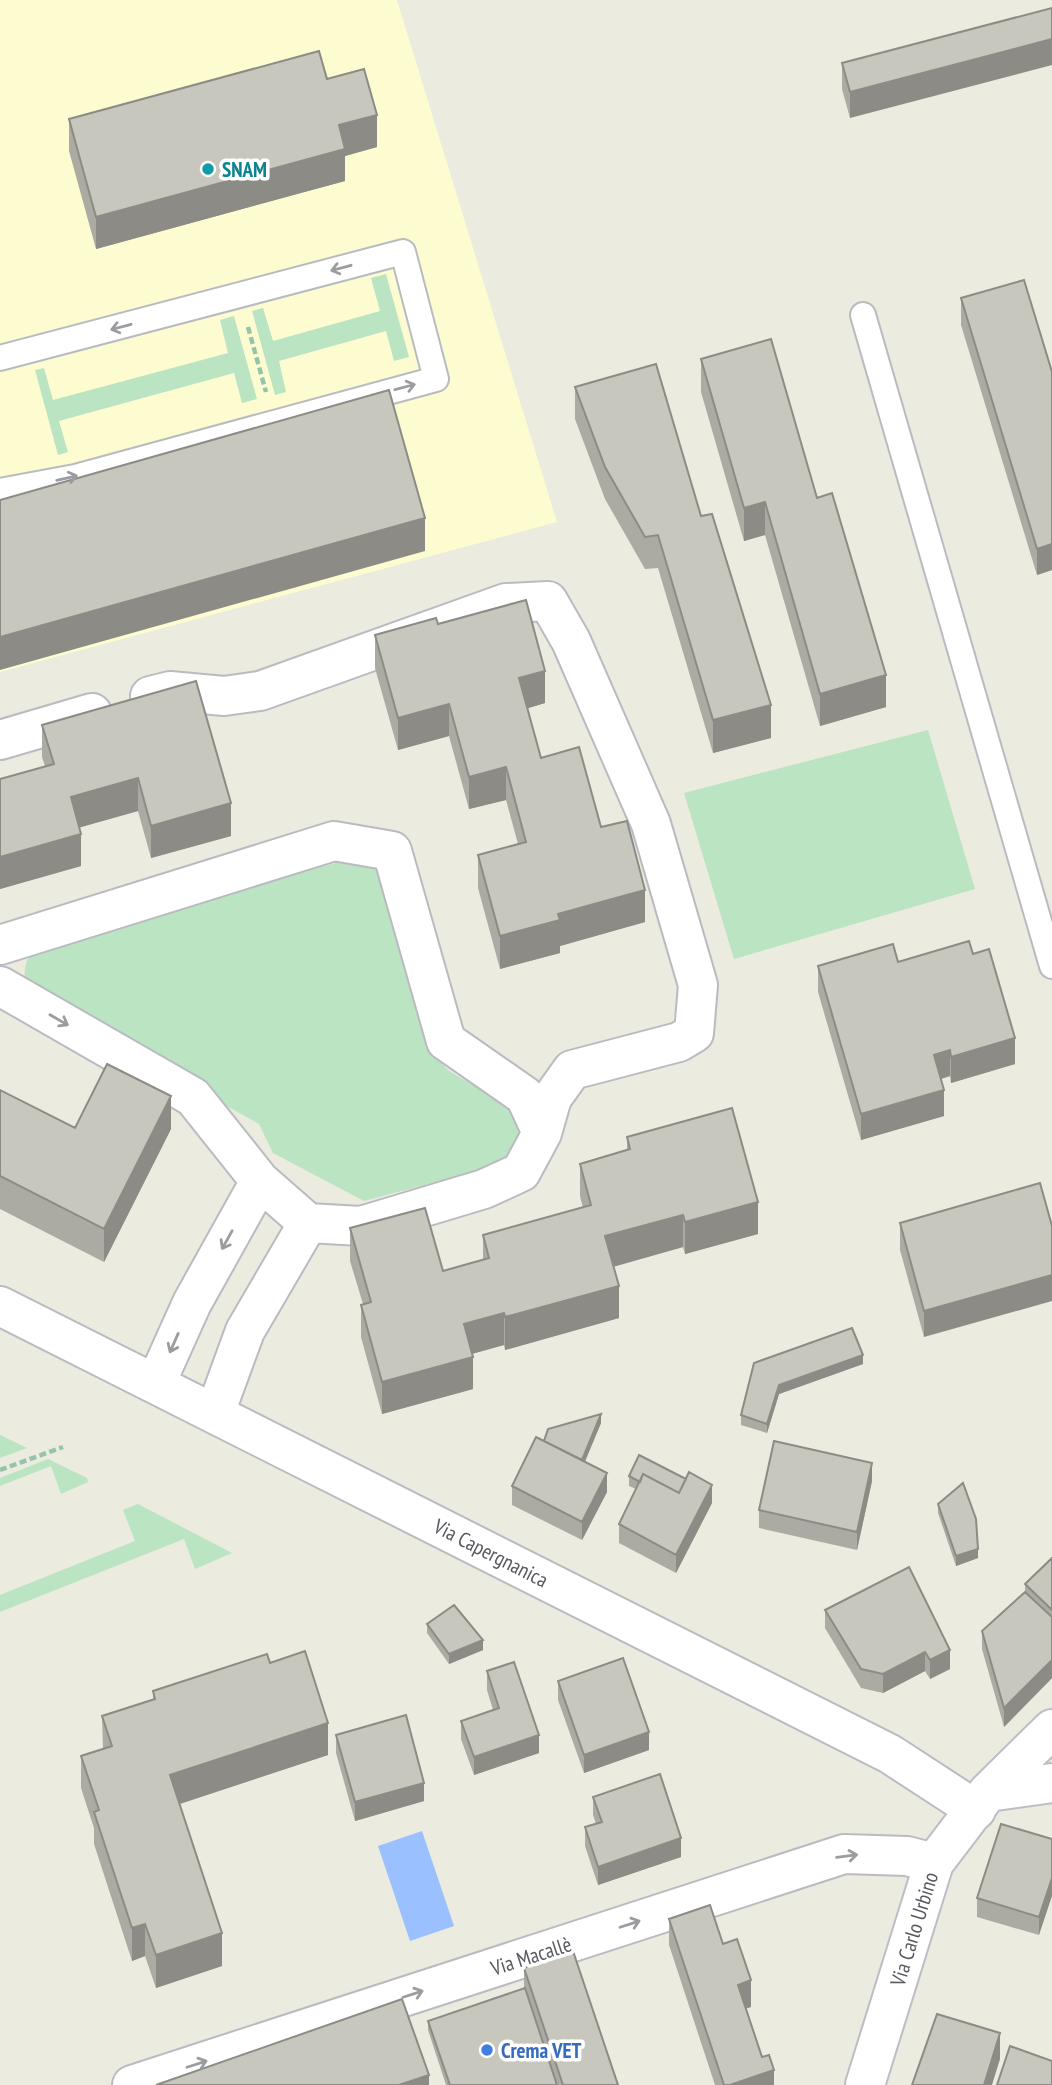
<svg xmlns="http://www.w3.org/2000/svg" width="1052" height="2085" font-family="'PT Sans Narrow',sans-serif">
<style>
.commercial{fill:#fdfcd1}
.green{fill:#bae4c2}
.water{fill:#9bc0ff}
.lines{fill:none;stroke-linecap:round;stroke-linejoin:round}
.lane-casing{stroke:#babbc1;stroke-width:28}
.street-casing{stroke:#babbc1;stroke-width:42}
.secondary-casing{stroke:#bcbdc5;stroke-width:42}
.path{stroke:#94c4ab;stroke-width:4.5;stroke-dasharray:7 3.5;stroke-linecap:butt}
.lane{stroke:#fff;stroke-width:24}
.street{stroke:#fff;stroke-width:38}
.secondary{stroke:#fff;stroke-width:38}
.wall{fill:#acaba3}
.shaded-wall{fill:#8c8b85}
.building{fill:#c8c7be;stroke:#8c8b85;stroke-width:2}
.oneway{stroke:#9b9ca0}
.culture-dot{fill:#0f9aa8;stroke:#fff;stroke-width:2.5}
.shop-dot{fill:#3f7fe0;stroke:#fff;stroke-width:2.5}
.labels{text-anchor:middle;dominant-baseline:central;stroke-width:7;stroke-linejoin:round;paint-order:stroke}
.culture-label{font-size:21px;font-weight:bold;fill:#0d838f;stroke:#fff;text-anchor:start}
.street-label{font-size:21px;fill:#585a60;stroke:#fff}
.shop-label{font-size:21px;font-weight:bold;fill:#366cbe;stroke:#fff;text-anchor:start}
</style>
<rect width="100%" height="100%" fill="#ebebdf"/>
<path class="commercial" d="M0,0h397l160,522 -557,150z"/>
<path class="green" d="M386,274l23,83 -15,4 -8,-30 -107,30 7,31 -11,3 -23,-84 11,-3 10,33 107,-30 -9,-33z
M234,316l23,83 -15,4 -8,-30 -175,48 9,31 -10,3 -23,-85 9,-2 9,32 175,-47 -8,-33z
M928,730l47,159 -241,70 -50,-166z
M362,856l20,8 51,181c4,8 8,19 14,24 40,30 68,13 74,77l-21,19 -136,36 -91,-48 -14,-29 -36,-20 -24,-26 -157,-79 -17,-18c-2,-22 6,-31 25,-41z
M0,1435l27,13 -27,10z
M48,1459l39,19 1,4 -27,12 -10,-28 -51,20v-8z
M138,1504l94,49 -37,16 -11,-30 -184,73v-17l135,-54 -12,-31z"/>
<path class="water" d="M422,1831l32,95 -44,15 -32,-95z"/>
<g class="lines">
<defs>
<path id="lane" d="M863,315l189,651
M0,358l403,-106 33,127 -361,98 -75,14"/>
<path id="street" d="M0,740l92,-27
M0,945l334,-104 58,10 54,190 79,55 17,37
M0,986l193,111 67,84 48,42 53,3 123,-37 37,-17 21,-39 10,-35 20,-28 107,-28 15,-9 4,-48 -47,-161 -80,-183 -23,-40 -42,2 -246,88 -36,5 -54,-5 -20,5
M0,1306l890,448 86,56
M156,1383l36,-80 68,-122
M215,1413l30,-82 63,-108
M132,2085l712,-231 63,2 27,7"/>
<path id="secondary" d="M988,1792l64,-9
M865,2085l69,-222 54,-71 64,-63"/>
</defs>
<use href="#lane" class="lane-casing"/>
<use href="#street" class="street-casing"/>
<use href="#secondary" class="secondary-casing"/>
<path class="path" d="M248,327l18,65
M0,1470l63,-23"/>
<use href="#lane" class="lane"/>
<use href="#street" class="street"/>
<use href="#secondary" class="secondary"/>
</g>
<path class="wall" d="M1052,8l-202,110 -8,-29v-26z
M327,79l50,68 -32,9v25l-249,68 -27,-98v-32z
M961,298l91,74v198l-15,5 -76,-250z
M701,359l185,348 -66,19 -55,-191 -21,6 -43,-149z
M575,387l126,129 70,222 -58,15 -55,-185 -13,1 -40,-70 -30,-80z
M438,624l107,79 -18,5 14,50 60,69 44,95 -85,24v7l-60,16 -22,-81v-33l40,-11 -12,-44 -37,9 -20,-73 -51,14 -23,-82v-33z
M196,681l35,155 -80,22 -13,-47 -59,16 2,39 -81,23v-110l45,-13 -3,-9v-32z
M973,954l42,110 -64,19 -1,-7 -9,3 3,37 -83,24 -43,-148v-26l80,-4z
M0,1090l75,38 96,1 -67,133 -104,-53z
M627,1137l131,97 -73,20 -2,-7 -70,20 6,51 -114,32 -1,-5 -32,9 1,35 -91,25 -21,-77v-32l2,-1 -13,-43v-33l93,43 40,-11v-25l100,-27 -3,-12v-32l47,-14z
M900,1223l152,3 -128,111 -24,-87z
M754,1363l109,1 -84,30 -12,39 -26,-8v-10z
M601,1423l-16,39 22,30 -25,48 -70,-35v-19l32,-45z
M629,1476l83,27 -36,70 -57,-30v-19l17,-35 -7,-3z
M872,1481l-15,69 -98,-22v-18z
M938,1504l40,54 -22,8 -18,-53z
M1052,1558v120l-48,49 -22,-78v-18l43,-39v-8z
M909,1567l41,102 -20,10 -5,-8 -42,22 -22,-5 -36,-60v-18z
M427,1624l56,26 -34,14 -22,-31z
M270,1663l58,92 -148,49 42,162 -66,22 -11,-32 -13,5 -38,-117v-16l-13,-40v-32l22,-7 -1,-33 51,-17v-8z
M487,1671l52,82 -65,22 -13,-36v-18l32,-11 -6,-20z
M558,1681l91,69 -65,23 -26,-73z
M336,1735l88,66 -69,20 -19,-68z
M593,1797l88,60 -83,28 -13,-39v-19l11,-3 -3,-9z
M1052,1839l-13,96 -62,-18v-19z
M669,1919l54,25 28,63 -5,1 16,49 12,28h-59l-46,-140z
M524,1968l94,117h-172l-18,-55v-9l96,-32z"/>
<path class="shaded-wall" d="M1052,39v26l-202,53v-26z
M377,115v32l-32,9v25l-249,68v-32l243,-92z
M765,502v33l-21,6v-33z
M425,518v33l-425,119v-33z
M1052,544v26l-15,5v-26z
M545,671v32l-26,8v-33z
M886,675v32l-66,19v-32z
M449,704v32l-51,14v-32z
M771,705v33l-58,15v-33z
M506,767v33l-37,9v-32z
M138,778v33l-67,19v-33z
M231,803v33l-80,22v-32z
M81,834v32l-81,23v-32z
M645,890v32l-85,24v7l-60,16v-33l58,-22z
M1015,1038v26l-64,19v-26z
M950,1050v26l-16,5v-26z
M944,1090v26l-83,24v-26z
M171,1096v33l-67,133v-33z
M758,1202v32l-73,20v-32z
M683,1215v32l-78,22v-33z
M1052,1275v26l-128,36v-26z
M619,1286v32l-114,32v-33z
M504,1313v32l-40,11v-32z
M863,1355v9l-84,30 -12,39v-9l12,-39z
M473,1357v32l-91,25v-32z
M601,1414v9l-23,54v-9z
M872,1463v18l-15,69v-18z
M607,1473v19l-25,48v-18z
M712,1485v18l-36,70v-18z
M978,1549v9l-22,8v-10z
M483,1640v10l-34,14v-10z
M950,1650v19l-20,10v-19z
M925,1652v19l-42,22v-19z
M1052,1660v18l-48,49v-19z
M328,1723v32l-158,52v-32z
M649,1732v18l-65,23v-18z
M539,1735v18l-65,22v-18z
M424,1783v18l-69,20v-19z
M681,1838v19l-83,28v-18z
M1052,1878v18l-13,39v-18z
M145,1924v32l-13,5v-33z
M222,1933v33l-66,22v-33z
M751,1980v27l-13,4v-26z
M1000,2033v26l-8,26h-8z
M774,2070v15h-44z
M429,2075v10h-30z"/>
<path class="building" d="M1052,8v31l-202,53 -8,-29z
M319,51l8,28 37,-10 13,46 -38,10 6,24 -249,68 -27,-98z
M1024,280l28,92v172l-15,5 -76,-251z
M771,339l46,159 15,-5 54,182 -66,19 -55,-192 -21,6 -43,-149z
M656,364l45,152 11,-2 59,191 -58,15 -55,-185 -13,2 -40,-70 -30,-80z
M389,390l36,128 -425,119v-137z
M526,600l19,71 -26,7 22,80 38,-11 22,80 26,-6 18,69 -87,24 2,6 -60,16 -22,-81 48,-13 -20,-75 -37,10 -20,-73 -51,14 -23,-83 61,-17 2,6z
M196,681l35,122 -80,23 -13,-48 -67,19 10,37 -81,23v-78l54,-15 -12,-39z
M969,941l4,13 16,-5 26,89 -64,19 -1,-7 -16,5 10,35 -83,24 -43,-148 75,-22 5,18z
M107,1064l64,32 -67,133 -104,-53v-86l75,38z
M732,1108l26,94 -73,20 -2,-7 -78,21 14,50 -114,31 -1,-4 -40,11 9,33 -91,25 -21,-77 10,-3 -21,-74 75,-20 18,63 46,-13 -6,-23 108,-30 -11,-41 50,-15 -3,-12z
M1040,1183l12,43v49l-128,36 -24,-88z
M852,1328l11,27 -84,30 -12,39 -26,-9 13,-52z
M601,1414l-19,46 -38,-19 4,-12z
M536,1437l71,36 -25,49 -70,-36z
M774,1441l98,22 -15,69 -98,-22z
M639,1455l47,24 -7,14 -36,-19 -3,8 -11,-6z
M689,1472l23,13 -36,70 -57,-31 24,-50 36,19z
M963,1483l13,36 2,30 -22,7 -18,-52z
M1052,1558v52l-27,-26z
M909,1567l41,83 -20,10 -5,-8 -42,22 -22,-5 -36,-59z
M1025,1592l27,25v43l-48,48 -22,-77z
M454,1605l29,35 -34,14 -22,-30z
M305,1651l23,72 -158,52 52,158 -66,22 -11,-31 -13,4 -38,-116 5,-2 -18,-54 31,-10 -10,-30 53,-17 -2,-8 114,-37 3,9z
M623,1658l26,74 -65,23 -26,-74z
M514,1662l25,73 -65,22 -13,-36 38,-13 -12,-37z
M406,1715l18,68 -69,19 -19,-67z
M660,1774l21,64 -83,29 -13,-40 17,-5 -9,-25z
M1001,1824l51,15v39l-13,39 -62,-19z
M710,1905l13,39 14,-5 14,41 -13,5 24,72 7,-2 5,15 -44,15h-6l-55,-166z
M573,1951l45,134h-55l-39,-117z
M525,1988l32,97h-107l-22,-64z
M402,1999l27,76 -30,10h-243z
M937,2014l63,19 -16,52h-72z
M1010,2046l42,15v24h-55z"/>
<defs><path id="oneway-shaft" d="M-6 0H5M1.5-3L5.5 0L1.5 3" fill="none" stroke-width="1.6" stroke-linecap="round" stroke-linejoin="round" transform="scale(1.75)"/></defs>
<g class="oneway">
<use href="#oneway-shaft" transform="translate(341 268) rotate(165)"/>
<use href="#oneway-shaft" transform="translate(121 327) rotate(165)"/>
<use href="#oneway-shaft" transform="translate(405 387) rotate(-15)"/>
<use href="#oneway-shaft" transform="translate(67 478) rotate(-13)"/>
<use href="#oneway-shaft" transform="translate(59 1020) rotate(30)"/>
<use href="#oneway-shaft" transform="translate(227 1240) rotate(119)"/>
<use href="#oneway-shaft" transform="translate(174 1343) rotate(114)"/>
<use href="#oneway-shaft" transform="translate(847 1856) rotate(-7)"/>
<use href="#oneway-shaft" transform="translate(630 1924) rotate(-18)"/>
<use href="#oneway-shaft" transform="translate(413 1994) rotate(-18)"/>
<use href="#oneway-shaft" transform="translate(197 2064) rotate(-18)"/>
</g>
<circle class="culture-dot" cx="208" cy="169" r="7"/>
<circle class="shop-dot" cx="487" cy="2050" r="7"/>
<g class="labels">
<g class="culture-label">
<text x="222" y="169">SNAM</text>
</g>
<g class="street-label">
<text transform="translate(491 1553) rotate(27)">Via Capergnanica</text>
<text transform="translate(914 1929) rotate(-73)">Via Carlo Urbino</text>
<text transform="translate(531 1956) rotate(-18)">Via Macallè</text>
</g>
<g class="shop-label">
<text x="501" y="2050">Crema VET</text>
</g>
</g>
</svg>
